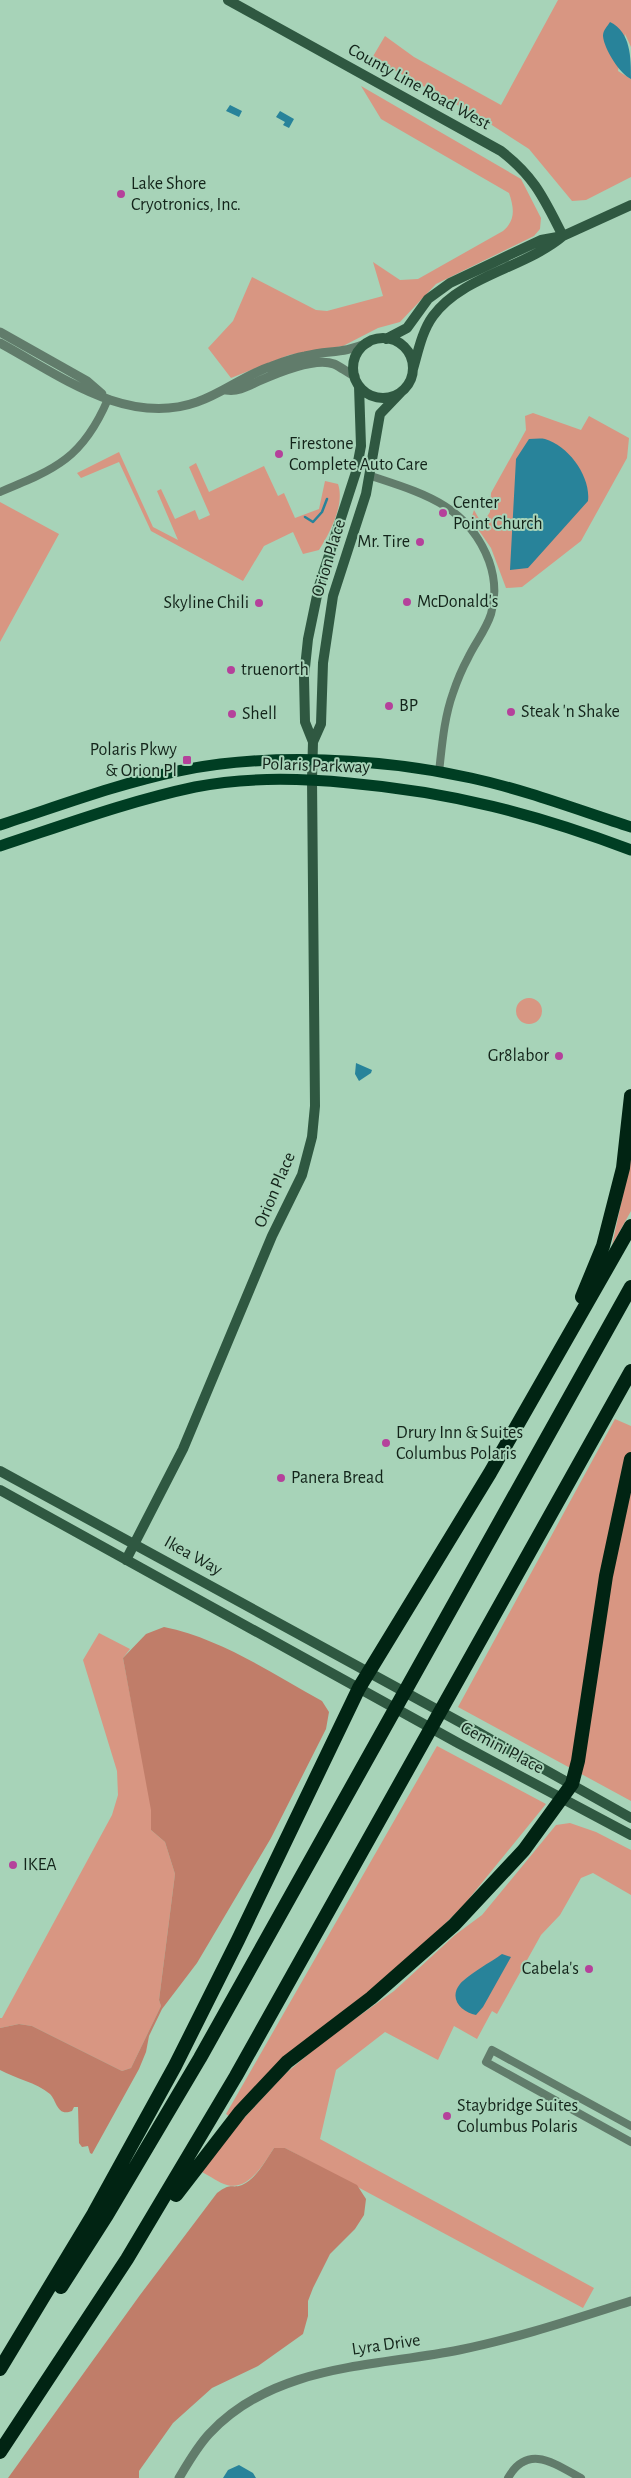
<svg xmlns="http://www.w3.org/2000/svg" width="631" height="2478" font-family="'Alegreya Sans',sans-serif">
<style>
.green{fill:#d89682}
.forest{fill:#c07d69}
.water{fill:#28839a}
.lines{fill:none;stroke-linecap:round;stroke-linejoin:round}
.stream{stroke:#28839a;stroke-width:2.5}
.minor{stroke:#617c6b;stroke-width:8}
.tertiary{stroke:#617c6b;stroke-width:9}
.secondary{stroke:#2f5841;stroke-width:10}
.primary{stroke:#003e23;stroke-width:11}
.motorway{stroke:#012413;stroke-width:14}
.poi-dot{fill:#b5419b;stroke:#a7d3b8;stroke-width:2}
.labels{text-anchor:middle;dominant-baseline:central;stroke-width:4;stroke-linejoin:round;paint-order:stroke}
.street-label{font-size:18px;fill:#13241a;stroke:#a7d3b8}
.poi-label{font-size:18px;fill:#13241a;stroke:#a7d3b8;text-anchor:start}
</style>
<rect width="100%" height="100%" fill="#a7d3b8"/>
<path class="green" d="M558,0h73v47l-6,-13 -7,37 13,8v98l-45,23 -14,1 -43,-52 -48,-31 -109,-60 13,-22 29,21 87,48z
M361,86l160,93 20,39 -1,11 -6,7 -98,48 -36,38 -22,6 -35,18 -54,9 -58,23 -23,-30 25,-27 19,-44 64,33 11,1 56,-15 -10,-34 27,18 18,-1 85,-48c13,-11 11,-23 6,-38l-128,-74z
M533,413l48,17 8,-14 40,22 -2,20 -46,83 -59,46 -16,1 -15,-40 -20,-29 3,-9 8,14 8,-12 1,-19 35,-63 -1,-14z
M119,452l34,75 25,13 -21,-49 4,-2 14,30 20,-9 4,10 11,-5 -21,-48 7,-4 13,29 55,-26 14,30 6,-3 11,25 24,-9 6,-28 13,3c7,20 -8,49 -19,66l-16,4 -10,-22 -29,14 -21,35 -92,-50 -32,-69 -38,16 -4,-5z
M0,502l59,32 -59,108z
M516 1011a13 13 0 1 1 26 0a13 13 0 1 1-26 0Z
M631,1158v53l-19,34z
M615,1419l16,7v375l-173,-94z
M99,1633l31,16 -7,9 29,152 -1,20 14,12 10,32 -16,126 2,6 -30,62 -9,3 -90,-45 -13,-2 -19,4v-10h2l110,-203 6,-20 -1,-24 -34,-111z
M437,1746l109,58 -83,102 -55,54 -123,98 -56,58 -3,-2z
M570,1823l26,9 35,18v45l-38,-22 -12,5 -21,37 -19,20 -44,79 -5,-3 -15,28 -23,-13 -16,34 -53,-28 -49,38 -16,69 274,149 -11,20 -298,-160h-11c-10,15 -25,43 -47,37 -8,-2 -17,-9 -25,-13l29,-40 54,-58 39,-33 70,-50 61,-56 27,-20 74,-90z"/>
<path class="forest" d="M164,1627c58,12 107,46 158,74l7,11 -3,17 -55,109 -74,125 -35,46 -13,27 -3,16 -7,17 -47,85 -2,-1 -2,-7 -6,1 -3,-4 -1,-36h-4l-2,4c-15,6 -15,-10 -22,-17 -14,-12 -34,-15 -50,-24v-42l19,-4 13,2 90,45 9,-3 30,-62 -2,-6 16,-126 -10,-32 -14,-12v-20l-28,-152 23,-24z
M274,2148h11l72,37 9,14 -2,16 -9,14 -25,25 -17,34 -5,13v15l-5,18 -45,32 -46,22 -39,35 -34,48v7h-131l132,-183 77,-102c15,-11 14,-4 25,-8 14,-6 24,-25 32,-37z"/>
<path class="water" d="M610,22c21,10 21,36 21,57 -11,-5 -27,-30 -28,-43 0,-6 4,-9 7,-14z
M230,105l12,6 -3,6 -13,-6z
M280,111l14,8 -5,9 -6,-3 2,-3 -9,-5z
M529,439c5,0 11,-1 16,0 24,7 46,38 43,62l-60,67 -18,2 6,-111z
M356,1063l16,7 -1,3 -12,8 -4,-7z
M502,1954l9,3 -28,50 -7,8c-14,-3 -28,-16 -16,-31 9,-10 31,-22 42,-30z
M239,2465l14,8 3,5h-33l5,-8z"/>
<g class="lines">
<path class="stream" d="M305,517l8,5 9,-10 5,-13"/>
<path class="minor" d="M371,476c51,17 97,29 118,85 6,17 7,36 2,53 -5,16 -16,29 -23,44 -6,11 -11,23 -15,35 -9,25 -11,53 -14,79
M0,492c56,-23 83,-34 108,-93
M631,2126l-139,-76 -6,12 145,80
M508,2478c20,-35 47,-14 73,0"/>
<path class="tertiary" d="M0,332l87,49 15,13
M0,343c59,32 127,84 197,59 26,-9 46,-26 72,-35 11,-4 24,-9 36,-11 25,-6 37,-2 63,-13
M226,390c13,2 22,-4 33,-9 18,-8 56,-24 75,-17 7,3 14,9 21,12
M179,2478c9,-15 18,-31 30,-44 65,-70 164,-67 250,-84 59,-12 115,-31 172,-49"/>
<path class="secondary" d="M228,0l273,151c34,26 43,48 62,85
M353 368a30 30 0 1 1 60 0a30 30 0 1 1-60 0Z
M386,339l21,-11 21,-29 22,-16 91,-43 22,-4 68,-31
M413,369c5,-17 9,-38 20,-53 29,-40 92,-48 130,-80
M313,742l-8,-20 -1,-45 4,-38 11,-53 37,-114 5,-26 -2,-60
M0,1471l467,255 164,92
M0,1490l458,253 173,92
M126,1560l57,-111 89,-213 30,-61 10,-38 3,-31 -3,-327 1,-37 8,-18 2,-61 10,-67 33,-102 14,-80 21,-22"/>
<path class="primary" d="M0,825c59,-19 117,-41 178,-54 92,-19 201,-13 293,7 55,12 107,32 160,49
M0,846c64,-21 129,-45 195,-59 50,-10 104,-9 154,-4 102,9 187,31 282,67"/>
<path class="motorway" d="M582,1297l21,-51 20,-78 8,-72
M176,2195l64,-83 47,-50 84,-64 83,-73 70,-75 48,-66 6,-23 28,-185 25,-117
M61,2287l46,-72 93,-157 431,-771
M0,2369l94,-156 81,-147 63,-126 121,-252 131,-215 141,-247
M0,2452l127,-193 109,-183 395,-705"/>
</g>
<g class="poi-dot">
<circle cx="121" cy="194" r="5"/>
<circle cx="279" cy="454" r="5"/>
<circle cx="443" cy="513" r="5"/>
<circle cx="420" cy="542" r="5"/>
<circle cx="407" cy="602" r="5"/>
<circle cx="259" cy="603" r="5"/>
<circle cx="231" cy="670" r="5"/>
<circle cx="389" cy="706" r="5"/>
<circle cx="511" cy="712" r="5"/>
<circle cx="232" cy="714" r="5"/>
<rect x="182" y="755" width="10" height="10" rx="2.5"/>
<circle cx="559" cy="1056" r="5"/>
<circle cx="386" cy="1443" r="5"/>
<circle cx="281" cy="1478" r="5"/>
<circle cx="13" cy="1865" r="5"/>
<circle cx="589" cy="1969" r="5"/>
<circle cx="447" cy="2116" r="5"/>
</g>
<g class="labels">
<g class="street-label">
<text transform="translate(419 87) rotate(29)">County Line Road West</text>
<text transform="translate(329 558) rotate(-73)">Orion Place</text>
<text transform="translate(316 766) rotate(2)">Polaris Parkway</text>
<text transform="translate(275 1190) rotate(-67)">Orion Place</text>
<text transform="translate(193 1556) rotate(29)">Ikea Way</text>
<text transform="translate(502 1748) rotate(28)">Gemini Place</text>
<text transform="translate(386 2345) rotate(-8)">Lyra Drive</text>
</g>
<g class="poi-label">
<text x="131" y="184">Lake Shore<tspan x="131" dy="21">Cryotronics, Inc.</tspan></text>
<text x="289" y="444">Firestone<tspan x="289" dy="21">Complete Auto Care</tspan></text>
<text x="453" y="503">Center<tspan x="453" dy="21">Point Church</tspan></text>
<text x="410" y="542" text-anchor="end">Mr. Tire</text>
<text x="417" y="602">McDonald's</text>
<text x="249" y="603" text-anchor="end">Skyline Chili</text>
<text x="241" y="670">truenorth</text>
<text x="399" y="706">BP</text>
<text x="521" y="712">Steak 'n Shake</text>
<text x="242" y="714">Shell</text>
<text x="177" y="750" text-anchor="end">Polaris Pkwy<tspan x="177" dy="21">&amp; Orion Pl</tspan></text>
<text x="549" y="1056" text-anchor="end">Gr8labor</text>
<text x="396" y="1433">Drury Inn &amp; Suites<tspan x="396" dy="21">Columbus Polaris</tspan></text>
<text x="291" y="1478">Panera Bread</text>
<text x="23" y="1865">IKEA</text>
<text x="579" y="1969" text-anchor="end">Cabela's</text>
<text x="457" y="2106">Staybridge Suites<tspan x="457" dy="21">Columbus Polaris</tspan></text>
</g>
</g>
</svg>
